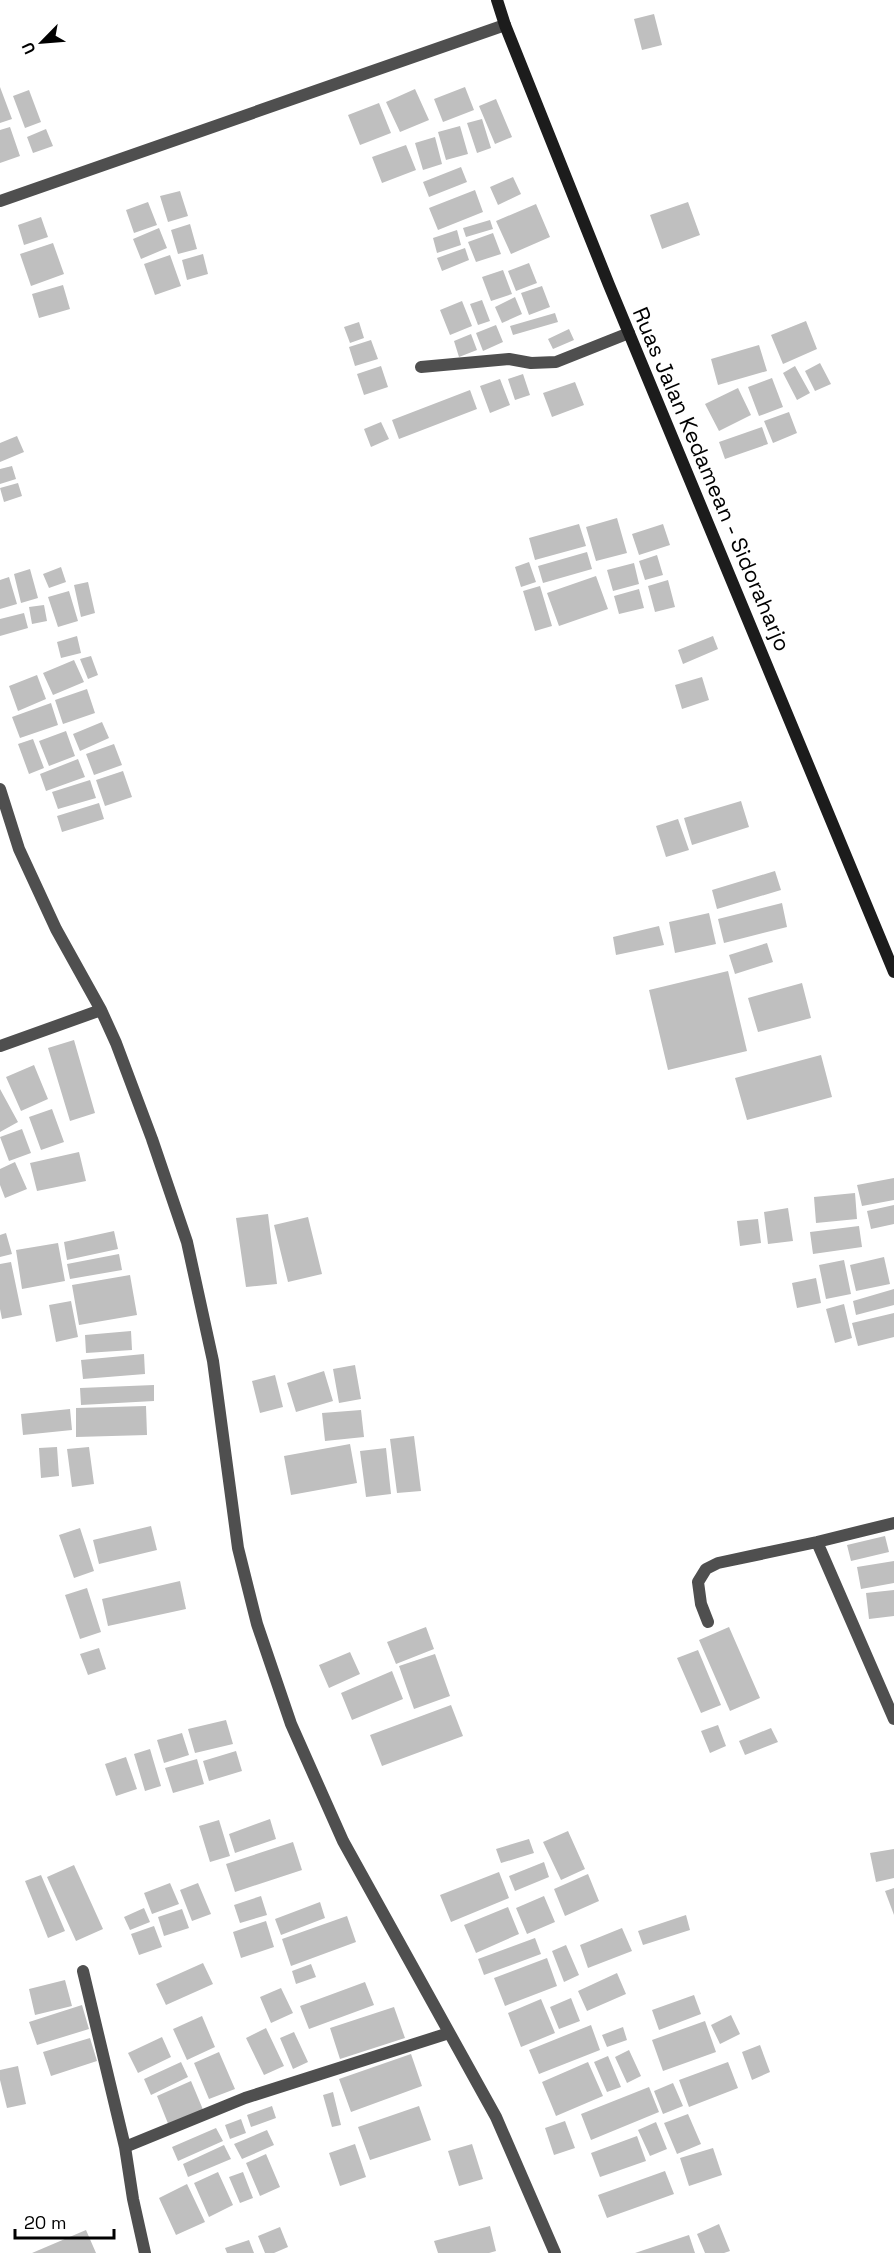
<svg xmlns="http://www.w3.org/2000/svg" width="894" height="2253" font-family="'Space Grotesk',sans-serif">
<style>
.building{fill:#bfbfbf}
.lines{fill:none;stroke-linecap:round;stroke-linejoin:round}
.minor{stroke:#4f4f4f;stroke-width:12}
.secondary{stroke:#1c1c1c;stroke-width:12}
.labels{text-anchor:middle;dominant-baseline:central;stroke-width:5;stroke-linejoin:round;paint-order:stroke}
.street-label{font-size:22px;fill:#000;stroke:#fff}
</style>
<rect width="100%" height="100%" fill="#fff"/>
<path class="building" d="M654,14l8,31 -20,5 -8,-31z
M0,87l12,32 -12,4z
M465,87l9,23 -31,12 -9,-23z
M415,89l14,31 -29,12 -14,-30z
M29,90l12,32 -16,6 -12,-32z
M496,99l16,38 -17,7 -16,-38z
M379,103l12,30 -31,12 -12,-30z
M482,119l9,29 -14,5 -10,-30z
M460,126l8,28 -22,6 -8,-28z
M10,127l10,29 -20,7v-33z
M46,129l7,17 -20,7 -6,-16z
M435,137l7,27 -19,6 -8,-27z
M406,145l10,25 -34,13 -10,-26z
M461,167l6,15 -38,15 -6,-15z
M513,177l8,17 -23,11 -8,-18z
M475,190l8,22 -45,18 -9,-22z
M180,191l8,25 -20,6 -8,-26z
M148,202l9,23 -23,8 -8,-23z
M688,202l12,33 -38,14 -12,-34z
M536,204l14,33 -39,17 -15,-33z
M41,217l7,20 -24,8 -6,-20z
M490,220l3,9 -27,8 -3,-9z
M190,224l7,25 -19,5 -7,-24z
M159,228l8,20 -26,11 -8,-20z
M457,230l4,15 -24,8 -4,-15z
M493,233l8,21 -25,8 -8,-20z
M53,243l11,31 -33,12 -11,-32z
M465,248l4,12 -27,11 -5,-13z
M203,254l5,20 -21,6 -5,-20z
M170,255l11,31 -26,9 -11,-31z
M529,263l8,20 -21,8 -8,-20z
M503,270l9,24 -21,7 -9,-24z
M63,285l7,24 -31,9 -7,-24z
M542,286l8,21 -21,8 -8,-22z
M515,297l7,17 -20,9 -7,-16z
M482,300l8,21 -12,4 -8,-21z
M462,301l10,25 -22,9 -10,-25z
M555,313l3,9 -45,13 -3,-9z
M806,321l11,28 -34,15 -12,-29z
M359,322l5,16 -14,5 -6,-16z
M496,325l7,17 -20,9 -7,-18z
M569,329l5,11 -21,9 -5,-10z
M471,334l6,16 -18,7 -5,-16z
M371,340l7,19 -23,7 -6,-19z
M759,345l8,26 -49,14 -7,-26z
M820,363l11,21 -16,7 -10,-20z
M381,366l7,21 -24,8 -7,-21z
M795,366l15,27 -13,7 -14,-27z
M523,374l7,21 -15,5 -7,-21z
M772,378l11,29 -24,9 -11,-29z
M500,379l10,26 -20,8 -10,-27z
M575,382l9,23 -32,12 -9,-24z
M738,388l13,27 -32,16 -14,-27z
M470,390l7,19 -78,30 -7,-19z
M789,412l8,21 -24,10 -9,-22z
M381,422l8,17 -18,8 -7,-18z
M762,427l6,17 -43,15 -6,-17z
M17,436l7,16 -24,10v-19z
M12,466l4,13 -16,5v-15z
M18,483l4,13 -18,6 -4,-14z
M617,518l10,35 -31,8 -10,-34z
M579,524l7,22 -51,14 -6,-22z
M663,524l7,21 -31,10 -7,-21z
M587,552l5,17 -49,14 -5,-17z
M657,555l6,20 -18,5 -6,-19z
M529,562l7,20 -15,5 -6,-20z
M634,563l5,21 -26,7 -6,-21z
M61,567l5,15 -17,6 -6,-14z
M30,569l8,29 -17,5 -7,-29z
M596,576l12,33 -49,17 -12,-33z
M9,577l8,27 -17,5v-29z
M668,580l7,27 -20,5 -7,-26z
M88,582l7,31 -14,4 -7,-32z
M540,586l12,40 -17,5 -12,-40z
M639,589l5,19 -25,6 -5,-18z
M69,591l9,30 -20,6 -10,-30z
M44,605l3,16 -15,3 -3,-17z
M24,613l4,15 -28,8v-17z
M77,636l4,17 -20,5 -4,-16z
M713,636l5,13 -35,15 -5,-14z
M91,656l7,19 -10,4 -8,-20z
M74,660l10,22 -31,13 -10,-22z
M37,675l9,24 -28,12 -9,-25z
M702,677l7,23 -27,9 -7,-24z
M87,689l8,24 -32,11 -8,-24z
M51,703l7,22 -38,13 -8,-21z
M102,722l7,16 -29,13 -7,-17z
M66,731l9,25 -26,10 -10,-25z
M33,739l11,29 -15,6 -11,-30z
M114,744l8,21 -28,10 -8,-21z
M78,759l7,18 -39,14 -6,-17z
M123,771l9,26 -27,9 -9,-26z
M90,780l6,18 -38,11 -6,-17z
M741,801l8,26 -57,18 -8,-27z
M99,803l5,16 -42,13 -5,-16z
M678,819l11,31 -23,7 -10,-31z
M775,871l6,19 -64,19 -5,-19z
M782,903l5,24 -63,16 -6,-24z
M709,913l7,31 -41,9 -6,-31z
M659,926l5,19 -48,10 -3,-18z
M767,943l6,19 -38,12 -6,-19z
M728,971l19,80 -79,19 -19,-80z
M802,983l9,35 -53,14 -10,-34z
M74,1040l21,73 -25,8 -22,-73z
M821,1055l11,42 -85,23 -12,-42z
M34,1065l14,34 -27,12 -15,-34z
M0,1089l18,33 -18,10z
M52,1109l12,33 -23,8 -12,-33z
M22,1129l9,24 -22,8 -9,-24z
M79,1152l7,29 -49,10 -7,-28z
M15,1162l12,27 -22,9 -5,-13v-16z
M894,1178v22l-32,6 -5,-21z
M855,1193l2,26 -41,4 -2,-26z
M894,1205v19l-23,5 -4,-18z
M788,1208l5,33 -25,3 -4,-32z
M268,1214l9,70 -31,3 -10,-69z
M308,1217l14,57 -34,8 -14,-57z
M758,1219l3,24 -21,3 -3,-25z
M859,1226l3,21 -49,7 -3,-22z
M114,1231l4,18 -51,11 -3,-18z
M6,1233l6,21 -12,3v-22z
M58,1243l7,38 -43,8 -6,-39z
M119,1254l3,16 -52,9 -3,-15z
M884,1257l6,27 -34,7 -6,-26z
M844,1260l7,34 -25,5 -7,-34z
M11,1262l11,53 -20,4 -2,-10v-45z
M130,1275l7,40 -58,10 -7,-40z
M816,1278l5,25 -24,5 -5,-25z
M894,1289v16l-38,10 -3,-14z
M71,1301l7,36 -22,5 -7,-37z
M844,1304l8,34 -17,5 -9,-34z
M894,1313v24l-36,9 -6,-23z
M131,1331l1,19 -46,3 -1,-18z
M144,1354l1,20 -62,5 -2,-19z
M355,1365l6,34 -22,4 -6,-34z
M324,1371l9,30 -37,11 -9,-29z
M275,1375l8,32 -23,6 -8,-32z
M154,1385v16l-73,4 -1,-17z
M146,1406l1,29 -71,2v-29z
M70,1409l2,21 -49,5 -2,-21z
M361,1410l3,27 -39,4 -3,-28z
M414,1436l7,55 -24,2 -7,-54z
M350,1444l7,39 -66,12 -7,-39z
M57,1447l2,29 -18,2 -2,-30z
M89,1447l5,37 -22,3 -5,-38z
M386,1448l5,46 -25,3 -6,-46z
M151,1526l6,24 -58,14 -6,-24z
M80,1528l14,43 -20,7 -15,-43z
M885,1536l4,16 -38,9 -4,-16z
M894,1561v22l-33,6 -4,-22z
M180,1581l6,28 -78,17 -6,-27z
M87,1588l14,44 -21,7 -15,-44z
M894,1590v26l-25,3 -3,-26z
M426,1627l8,22 -38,15 -9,-22z
M729,1627l31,71 -30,13 -31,-71z
M99,1648l7,21 -18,6 -8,-21z
M698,1650l23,55 -20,8 -24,-55z
M350,1652l10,22 -31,14 -10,-23z
M435,1654l15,42 -36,13 -15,-43z
M392,1671l11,28 -51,21 -11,-27z
M451,1705l12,31 -81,30 -12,-31z
M226,1720l7,24 -38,9 -7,-24z
M718,1725l8,21 -16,7 -9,-22z
M771,1728l7,14 -33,13 -6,-14z
M182,1733l7,22 -25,8 -7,-23z
M150,1749l11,37 -16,5 -11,-37z
M236,1751l6,20 -33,10 -6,-20z
M126,1757l11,32 -21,7 -11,-32z
M197,1759l7,25 -31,9 -8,-25z
M270,1819l6,20 -41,14 -6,-19z
M219,1820l11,36 -20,6 -11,-36z
M568,1831l17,38 -24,11 -18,-38z
M529,1839l5,14 -33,10 -5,-14z
M293,1842l9,28 -67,22 -9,-28z
M894,1849v29l-18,4 -6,-29z
M544,1862l5,15 -34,14 -6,-15z
M74,1865l29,64 -27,12 -29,-64z
M499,1872l10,26 -58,24 -11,-27z
M588,1874l11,27 -34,15 -11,-27z
M41,1875l24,56 -17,7 -23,-57z
M170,1883l9,21 -27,10 -8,-21z
M198,1883l13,31 -19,7 -12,-31z
M894,1888v27l-9,-24z
M261,1896l6,19 -27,8 -6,-18z
M544,1896l11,26 -28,12 -11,-26z
M320,1902l5,16 -44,17 -6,-16z
M508,1907l11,27 -43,19 -12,-28z
M144,1908l6,14 -20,8 -6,-13z
M182,1909l7,19 -25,8 -6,-19z
M686,1915l4,15 -47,15 -5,-14z
M347,1916l9,26 -65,24 -9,-27z
M266,1921l8,26 -33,11 -8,-26z
M154,1926l8,21 -23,8 -8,-21z
M622,1928l10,23 -44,17 -8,-23z
M535,1938l6,16 -57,21 -6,-16z
M566,1945l13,30 -15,7 -12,-31z
M547,1958l10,28 -52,20 -11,-28z
M203,1963l10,21 -47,21 -10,-21z
M311,1964l5,13 -20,7 -4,-13z
M617,1973l9,21 -39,17 -9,-20z
M65,1980l7,26 -37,9 -6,-26z
M365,1982l9,23 -65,24 -9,-23z
M281,1988l12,25 -22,10 -11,-26z
M694,1995l7,19 -42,16 -7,-20z
M571,1998l9,23 -21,8 -9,-22z
M541,1999l14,34 -34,14 -13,-34z
M82,2005l7,24 -52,16 -8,-23z
M394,2007l11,31 -65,21 -10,-31z
M731,2015l9,19 -20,10 -9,-19z
M202,2016l13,31 -28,13 -14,-31z
M705,2021l11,31 -53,19 -11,-31z
M591,2025l9,25 -61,24 -10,-24z
M623,2027l4,13 -20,7 -5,-12z
M266,2028l18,38 -20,9 -18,-37z
M294,2032l14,30 -15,7 -13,-31z
M162,2037l9,20 -33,16 -10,-20z
M90,2038l7,23 -46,15 -8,-24z
M760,2045l10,27 -18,8 -10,-28z
M629,2050l12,26 -14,7 -12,-26z
M219,2052l16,37 -26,10 -15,-36z
M411,2054l11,32 -71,26 -12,-33z
M608,2056l13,31 -14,5 -13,-30z
M181,2062l7,15 -37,18 -7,-16z
M588,2062l15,34 -47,20 -14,-34z
M728,2062l10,26 -49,19 -10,-27z
M18,2066l8,38 -19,4 -7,-28v-10z
M191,2081l13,31 -35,14 -12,-30z
M673,2083l10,23 -20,8 -9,-23z
M649,2087l10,25 -68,28 -10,-26z
M333,2092l8,33 -9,2 -9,-32z
M272,2106l4,12 -25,9 -4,-12z
M419,2106l12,34 -61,20 -12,-33z
M688,2114l13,30 -24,10 -13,-31z
M241,2119l5,14 -16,6 -5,-14z
M565,2121l10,27 -21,7 -9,-27z
M656,2122l11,27 -17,7 -12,-26z
M216,2128l7,13 -45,20 -6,-14z
M267,2130l7,15 -32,14 -8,-15z
M637,2136l9,25 -46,16 -9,-24z
M355,2144l11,33 -26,9 -11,-33z
M472,2144l11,35 -24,7 -11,-35z
M224,2145l7,14 -43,18 -5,-13z
M713,2148l9,27 -33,11 -9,-28z
M266,2154l14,33 -20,9 -14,-33z
M665,2171l9,23 -67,24 -9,-23z
M218,2172l15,33 -24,12 -15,-34z
M243,2172l10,26 -13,5 -11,-26z
M187,2184l18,38 -29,13 -17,-37z
M719,2224l11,27 -6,2h-19l-8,-19z
M490,2226l6,25 -7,2h-51l-4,-12z
M280,2227l8,20 -14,6h-9l-7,-17z
M86,2230l10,23h-64z
M689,2235l6,18h-60z
M249,2240l5,13h-27l-2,-5z"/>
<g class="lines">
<path class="minor" d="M0,201l505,-176
M421,367l88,-8 22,4 25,-1 73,-29
M0,789l19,60 37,80 45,81 15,33 36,96 35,103 26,119 25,187 19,76 34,100 52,117 153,276 59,136
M0,1046l101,-36
M817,1542l77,177
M708,1622l-7,-18 -3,-22 8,-13 12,-6 99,-21 77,-19
M83,1971l42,176 8,52 12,54
M125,2147l120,-49 204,-65"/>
<path class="secondary" d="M497,0l8,25 104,260 285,687"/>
</g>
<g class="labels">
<g class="street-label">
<text transform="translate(712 479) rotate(67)">Ruas Jalan Kedamean - Sidoraharjo</text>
</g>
</g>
<g transform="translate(42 42) rotate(245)" stroke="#ffffff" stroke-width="4.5" paint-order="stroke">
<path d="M0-4.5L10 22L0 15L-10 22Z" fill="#000000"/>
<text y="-9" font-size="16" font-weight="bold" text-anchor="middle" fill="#000000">U</text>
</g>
<path d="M15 2229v9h99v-9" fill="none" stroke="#000000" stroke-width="3"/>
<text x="24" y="2229" font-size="18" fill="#000000" stroke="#ffffff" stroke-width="4.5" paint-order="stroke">20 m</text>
</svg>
